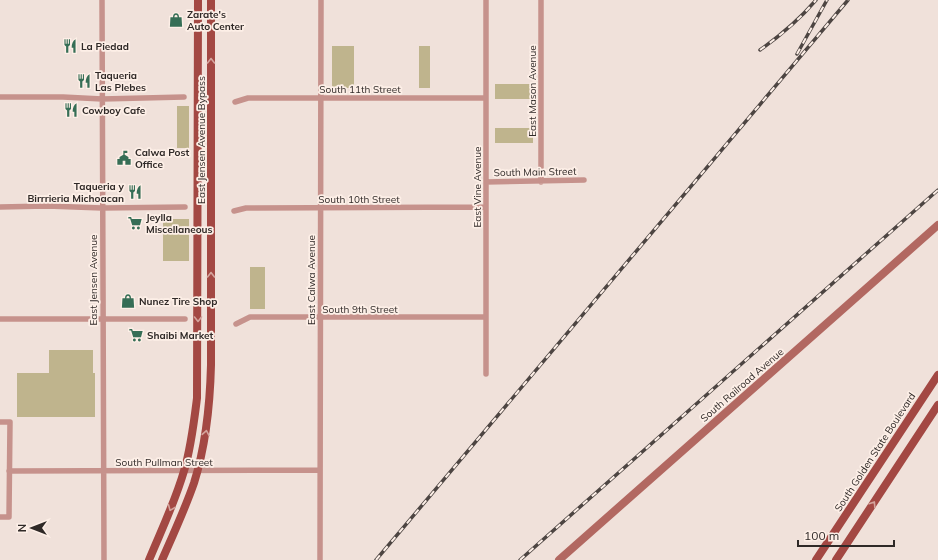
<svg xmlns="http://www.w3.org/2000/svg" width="938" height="560" font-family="Mulish,sans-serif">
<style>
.green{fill:#bfb48d}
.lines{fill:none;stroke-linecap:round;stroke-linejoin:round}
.street{stroke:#c6928c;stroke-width:5.5}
.secondary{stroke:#b26861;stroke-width:8}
.primary{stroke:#a34843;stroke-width:8}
.rail-casing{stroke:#4d4542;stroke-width:3.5}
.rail{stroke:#fdefe7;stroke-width:2;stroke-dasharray:6;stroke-linecap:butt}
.oneway{stroke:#d4a49d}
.labels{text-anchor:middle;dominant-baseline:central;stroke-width:3.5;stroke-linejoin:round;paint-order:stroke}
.poi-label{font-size:10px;font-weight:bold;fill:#2f2927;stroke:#fdefe7;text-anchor:start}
.street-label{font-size:10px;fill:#2f2927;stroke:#fdefe7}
</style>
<rect width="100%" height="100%" fill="#f0e1da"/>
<path class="green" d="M332,46h22v42h-22z
M419,46h11v42h-11z
M495,84h38v15h-38z
M177,106h12v42h-12z
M495,128h38v15h-38z
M163,219h26v42h-26z
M250,267h15v42h-15z
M49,350h44v23h2v44h-78v-44h32z"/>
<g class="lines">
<path class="street" d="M102,0l2,560
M486,0v374
M541,0v182
M0,97h63l39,2 82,-2
M235,102l13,-4h238
M486,182l98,-2
M0,207l47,-1 55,2 83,-1
M234,211l12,-3 240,-1
M0,319h185
M236,324l14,-7h236
M0,422h10l-1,95h-9
M9,471l311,-1
M320,560l1,-560"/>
<path class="secondary" d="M559,560l379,-335"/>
<path class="primary" d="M149,560c12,-29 26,-58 35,-89 7,-23 10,-49 13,-73l1,-398
M162,560c11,-25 23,-51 32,-77 12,-38 16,-78 17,-118v-365
M816,560l122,-185
M836,560l102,-155"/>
<defs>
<path id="rail" d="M760,50c21,-15 39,-30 56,-50
M797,54l30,-54
M376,560l472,-560
M520,560l418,-370"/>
</defs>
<use href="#rail" class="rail-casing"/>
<use href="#rail" class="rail"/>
</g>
<defs><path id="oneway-chevron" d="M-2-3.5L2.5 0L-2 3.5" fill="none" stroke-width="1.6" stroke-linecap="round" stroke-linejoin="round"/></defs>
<g class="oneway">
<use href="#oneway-chevron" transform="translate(211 61) rotate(-90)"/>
<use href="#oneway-chevron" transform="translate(211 275) rotate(-90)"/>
<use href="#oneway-chevron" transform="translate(198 319) rotate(90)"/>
<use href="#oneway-chevron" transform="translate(206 433) rotate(-80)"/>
<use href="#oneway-chevron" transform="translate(873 504) rotate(-57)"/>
<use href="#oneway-chevron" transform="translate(171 508) rotate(112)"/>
</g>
<defs>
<symbol id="shop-bare" viewBox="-9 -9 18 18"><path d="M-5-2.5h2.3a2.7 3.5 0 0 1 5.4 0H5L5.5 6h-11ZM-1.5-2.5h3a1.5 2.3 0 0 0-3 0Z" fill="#366e56" stroke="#fdefe7" stroke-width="2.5" paint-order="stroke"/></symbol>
<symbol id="restaurant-bare" viewBox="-9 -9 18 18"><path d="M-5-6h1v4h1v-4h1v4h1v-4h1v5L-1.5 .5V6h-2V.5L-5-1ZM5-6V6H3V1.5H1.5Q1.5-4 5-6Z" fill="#366e56" stroke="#fdefe7" stroke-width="2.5" paint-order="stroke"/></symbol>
<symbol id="civic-bare" viewBox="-9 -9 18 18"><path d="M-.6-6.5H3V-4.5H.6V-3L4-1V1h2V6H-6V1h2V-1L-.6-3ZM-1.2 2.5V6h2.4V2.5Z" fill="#366e56" stroke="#fdefe7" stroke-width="2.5" paint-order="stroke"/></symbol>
<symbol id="supermarket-bare" viewBox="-9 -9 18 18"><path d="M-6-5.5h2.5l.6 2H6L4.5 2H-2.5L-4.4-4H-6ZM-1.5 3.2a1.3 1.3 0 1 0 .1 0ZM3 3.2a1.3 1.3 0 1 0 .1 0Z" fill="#366e56" stroke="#fdefe7" stroke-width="2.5" paint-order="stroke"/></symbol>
</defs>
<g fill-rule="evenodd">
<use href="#shop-bare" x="166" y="10" width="20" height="20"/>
<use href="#restaurant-bare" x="60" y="36" width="20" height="20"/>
<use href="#restaurant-bare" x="74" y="71" width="20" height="20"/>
<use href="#restaurant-bare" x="61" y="100" width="20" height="20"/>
<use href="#civic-bare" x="114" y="148" width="20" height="20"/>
<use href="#restaurant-bare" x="125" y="182" width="20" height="20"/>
<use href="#supermarket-bare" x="125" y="213" width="20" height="20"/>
<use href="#shop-bare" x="118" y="291" width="20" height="20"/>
<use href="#supermarket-bare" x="126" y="325" width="20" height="20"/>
</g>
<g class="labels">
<g class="poi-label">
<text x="187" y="14">Zarate's<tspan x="187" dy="12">Auto Center</tspan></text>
<text x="81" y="46">La Piedad</text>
<text x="95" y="75">Taqueria<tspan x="95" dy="12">Las Plebes</tspan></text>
<text x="82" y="110">Cowboy Cafe</text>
<text x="135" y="152">Calwa Post<tspan x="135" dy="12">Office</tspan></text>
<text x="124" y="186" text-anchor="end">Taqueria y<tspan x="124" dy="12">Birrrieria Michoacan</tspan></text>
<text x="146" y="217">Jeylla<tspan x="146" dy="12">Miscellaneous</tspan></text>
<text x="139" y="301">Nunez Tire Shop</text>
<text x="147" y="335">Shaibi Market</text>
</g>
<g class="street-label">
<text x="360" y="89">South 11th Street</text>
<text transform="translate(532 91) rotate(-90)">East Mason Avenue</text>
<text transform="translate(201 140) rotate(-90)">East Jensen Avenue Bypass</text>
<text transform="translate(535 172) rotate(-1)">South Main Street</text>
<text transform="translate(477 187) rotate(-90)">East Vine Avenue</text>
<text x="359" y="199">South 10th Street</text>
<text transform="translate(93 280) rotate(-90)">East Jensen Avenue</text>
<text transform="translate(311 280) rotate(-90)">East Calwa Avenue</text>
<text x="360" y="309">South 9th Street</text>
<text transform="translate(742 385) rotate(-41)">South Railroad Avenue</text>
<text transform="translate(875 452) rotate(-57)">South Golden State Boulevard</text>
<text x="164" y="462">South Pullman Street</text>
</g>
</g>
<g transform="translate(32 528) rotate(270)" stroke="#fdefe7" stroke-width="3" paint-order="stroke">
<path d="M0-3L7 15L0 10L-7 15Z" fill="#2f2927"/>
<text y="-6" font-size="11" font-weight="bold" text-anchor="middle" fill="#2f2927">N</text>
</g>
<path d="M798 540v6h96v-6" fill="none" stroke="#2f2927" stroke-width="2"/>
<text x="804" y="540" font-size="12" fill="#2f2927" stroke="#fdefe7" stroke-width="3" paint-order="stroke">100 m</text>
</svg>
